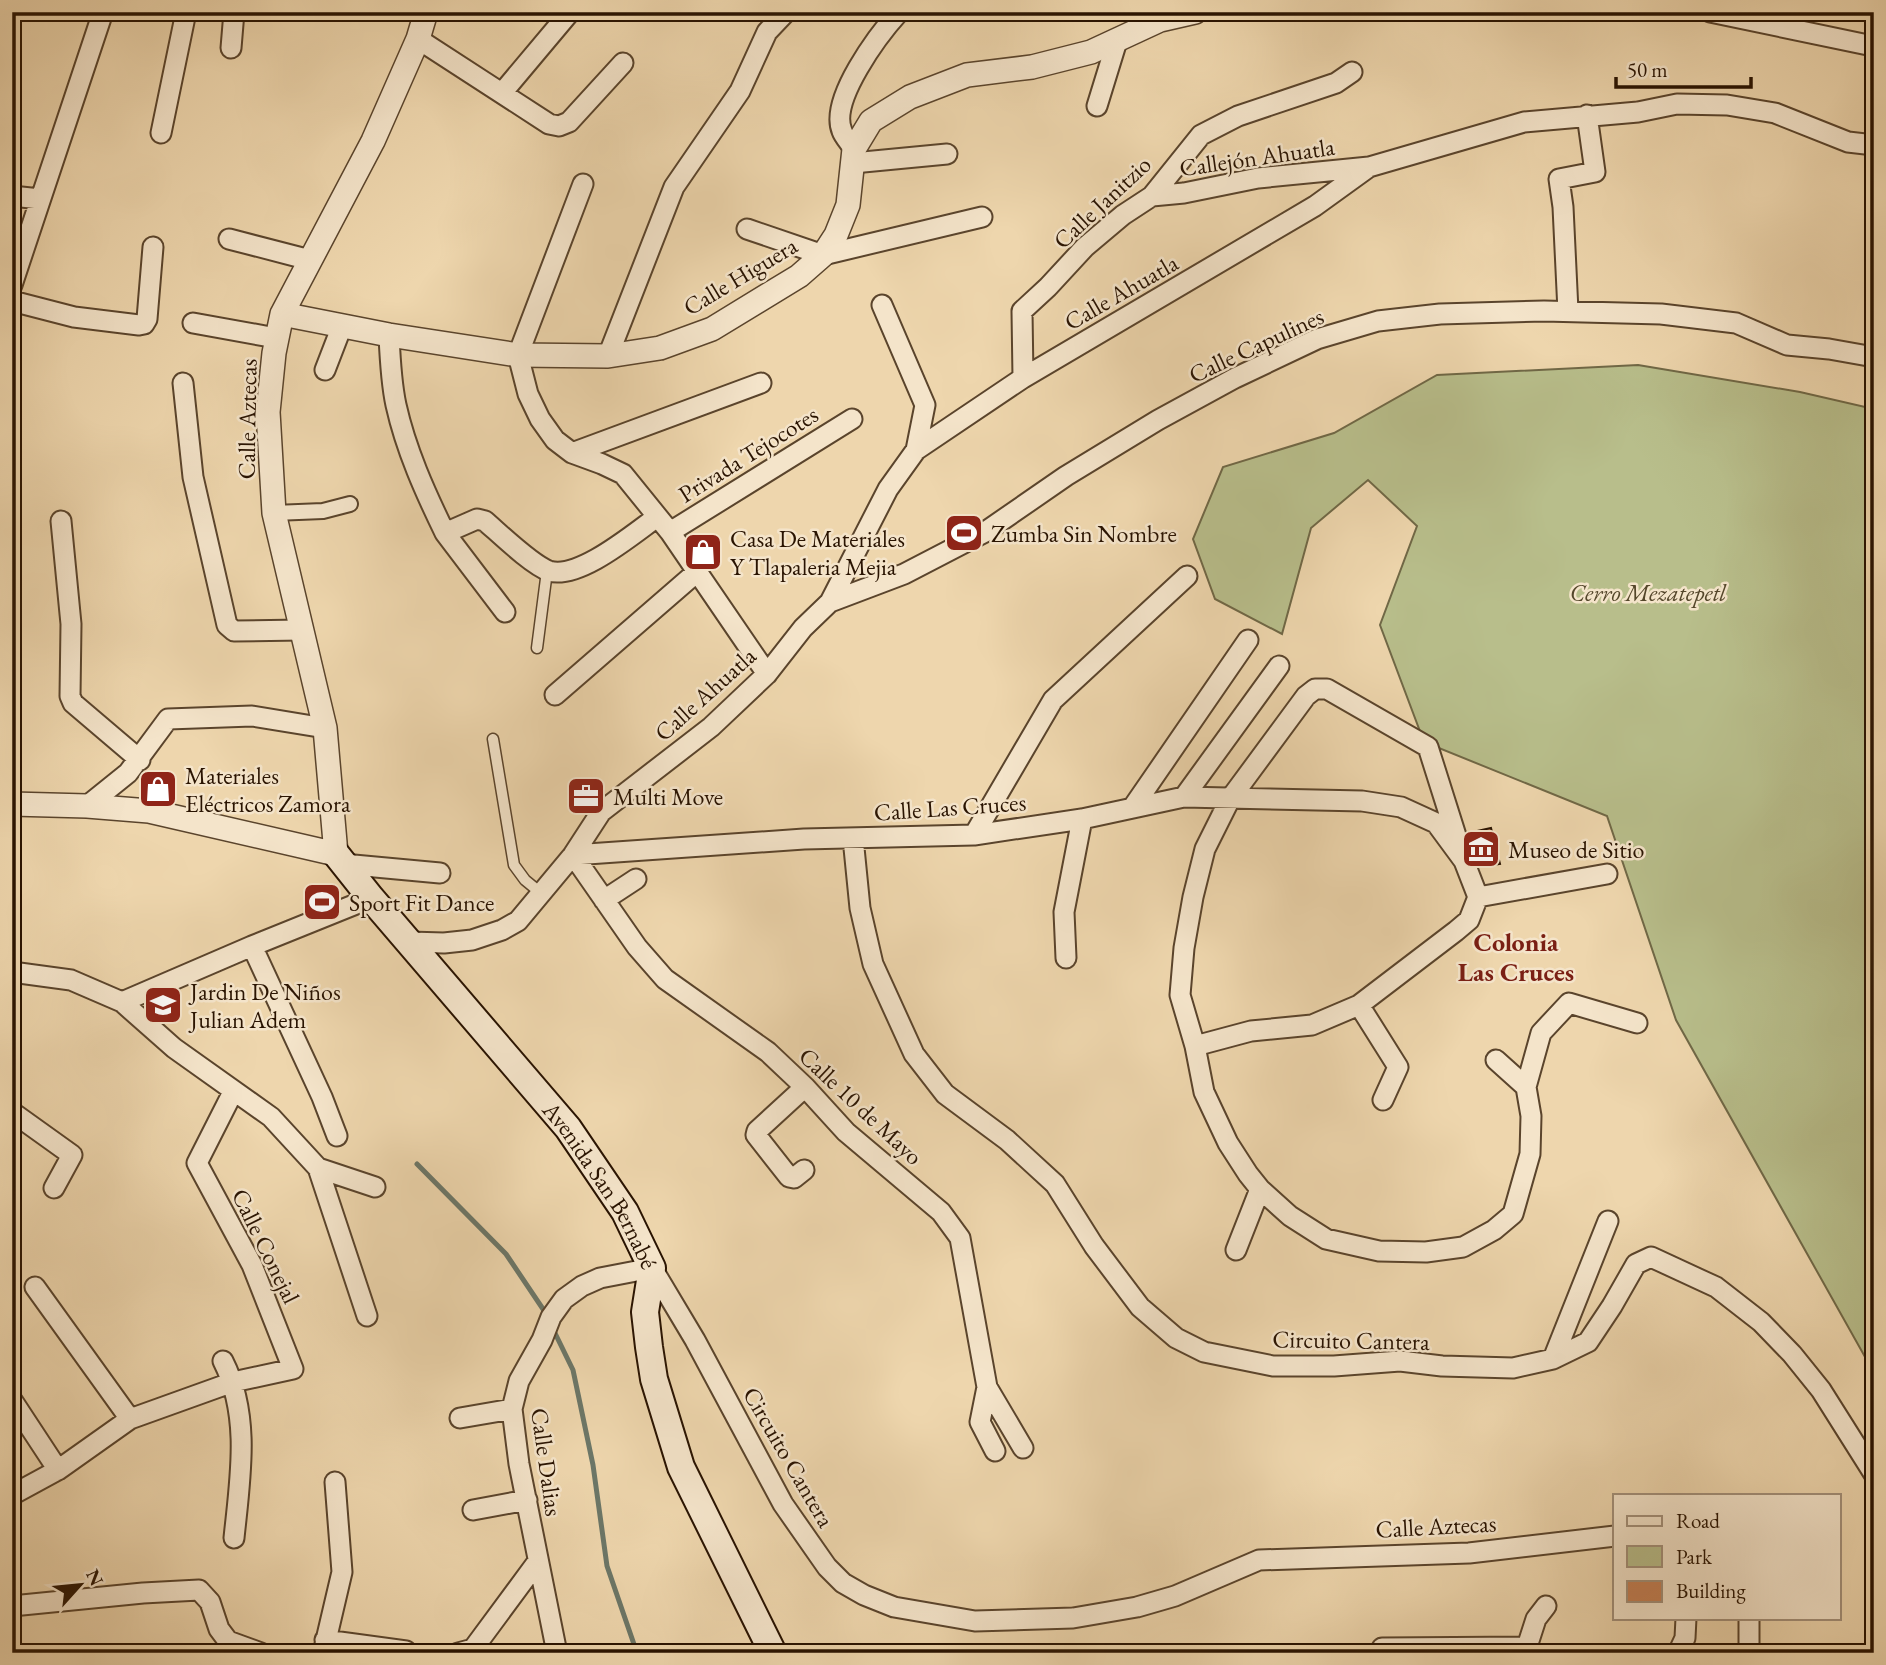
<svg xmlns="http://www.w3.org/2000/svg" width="1886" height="1665" font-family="'EB Garamond',serif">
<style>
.green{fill:#b8be8b;stroke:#706846;stroke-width:2}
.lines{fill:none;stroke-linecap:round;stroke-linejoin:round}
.stream{stroke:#6c7768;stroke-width:5}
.building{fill:#c58055;stroke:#291301;stroke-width:2}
.service-casing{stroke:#5a442c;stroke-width:13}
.pedestrian-casing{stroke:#5a442c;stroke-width:18}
.minor-casing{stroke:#5a442c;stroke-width:23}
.tertiary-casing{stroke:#5a442c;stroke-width:26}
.secondary-casing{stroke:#291301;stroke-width:30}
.service{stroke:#f4e4ca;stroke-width:10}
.pedestrian{stroke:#f4e4ca;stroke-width:14}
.minor{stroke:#f4e4ca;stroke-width:19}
.tertiary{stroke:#f4e4ca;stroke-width:23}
.secondary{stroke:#f4e4ca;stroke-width:26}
.labels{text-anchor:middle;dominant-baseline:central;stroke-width:5;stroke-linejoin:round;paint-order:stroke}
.street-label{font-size:24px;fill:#291301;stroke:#f4e4ca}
.poi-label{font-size:24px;fill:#291301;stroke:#f4e4ca;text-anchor:start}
.park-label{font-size:24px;font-style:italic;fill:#54462a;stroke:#f4e4ca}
.neighbourhood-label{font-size:26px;font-weight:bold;fill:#7a1f14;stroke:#f4e4ca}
</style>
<rect width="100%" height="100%" fill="#eed6ad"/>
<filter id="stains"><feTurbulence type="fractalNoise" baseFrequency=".00286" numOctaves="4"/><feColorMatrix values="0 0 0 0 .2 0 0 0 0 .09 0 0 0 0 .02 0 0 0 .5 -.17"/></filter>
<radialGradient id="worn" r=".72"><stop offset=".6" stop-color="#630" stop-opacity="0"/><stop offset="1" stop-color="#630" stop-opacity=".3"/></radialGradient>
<path class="green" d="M1638,365l162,27 74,17v964l-198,-353 -69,-204 -183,-74 -44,-117 37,-99 -49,-46 -57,48 -29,106 -67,-35 -22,-60 30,-72 111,-34 103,-58z"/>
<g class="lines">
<path class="stream" d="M417,1164l89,90 41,61
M552,1327l21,43 20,95 14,101 30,87"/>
</g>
<path class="building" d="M1491,828l9,36 -20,3 -12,-34z"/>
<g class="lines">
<defs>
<path id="service" d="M537,648l10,-77
M493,739l21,126 11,15 17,14"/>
<path id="pedestrian" d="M274,513l49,-2 27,-7"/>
<path id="minor" d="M1710,12l158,33
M418,39l131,85 10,2 10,-4 54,-59
M231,48l3,-36
M502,93l68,-81
M1097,106l20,-65
M161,133l25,-121
M854,149c-3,-5 -10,-12 -12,-18 -13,-31 37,-97 57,-119
M853,163l94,-9
M583,184l-65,171 10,39 12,25 15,21 17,13 30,11 21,10 47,58 97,142
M12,196l28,3
M1152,196l32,-3 74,-15 111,-11
M747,229l76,26 159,-38
M229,239l81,21
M12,285l91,-273
M12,301l62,16 65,8 5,-1 3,-5 6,-72
M882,305l43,100 -9,45
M1568,311l-5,-104 -4,-28 36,-7 -8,-57
M193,323l83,15
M389,335c1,23 2,47 7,70 10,45 29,87 49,128l32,-14 8,2c15,13 47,44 64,50 30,9 84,-37 108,-54
M608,356l66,-169 66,-96 27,-59 19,-20
M325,370l17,-44
M1023,378l-1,-67 26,-24 37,-40 38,-32 29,-19 49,-61 37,-19 98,-33 16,-11
M183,383l10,94 34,148 7,6 68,-1
M572,453l189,-70
M61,521l10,103 -1,72 3,7 67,57
M670,532l182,-113
M445,533l60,79
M830,602l74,-28 81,-42 81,-56 92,-56 77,-42 82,-39 61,-18 62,-7 104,-3 117,3 75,9 51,22 42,4 45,8
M555,695l143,-124
M1184,797l95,-131
M87,806l41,-33 40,-54 84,-3 73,12
M1133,807l115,-167
M974,835l79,-135 134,-124
M853,838l7,70 13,56 41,90 31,40 62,46 48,44 39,62 46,61 36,31 28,14 69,14h61l66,-5 42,5 71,2 40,-9 35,-17 24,-36 24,-42 15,-7 65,30 45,35 31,32 29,36 53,84
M573,855l231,-16 170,-4 108,-16 102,-22 178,4 39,6 35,16 28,38 14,36
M573,855l64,92 28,32 103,73 37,35 41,45 95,80 19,26 27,149 36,61
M1464,861l-36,-114 -101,-58h-12l-9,7 -76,103 -25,50 -12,48 -9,51 -4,47 15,51 9,46 24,51 20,31 12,15 30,27 36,23 53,12 47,1 37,-5 31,-17 19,-16 17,-60 1,-38 -5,-29 15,-54 28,-30 68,20
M343,864l97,9
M1478,897l129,-23
M604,900l32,-21
M409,942l35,1 28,-3 30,-10 16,-9 55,-66 28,-43 110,-85 56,-53 36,-46 27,-26 58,-113 28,-39 107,-72 292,-172 54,-39 155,-45 114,-10 39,-8 50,1 48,8 73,29 26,3
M252,946l70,151 15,39
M1066,958l-2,-46 18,-93
M12,972l59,8 51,22 52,46 97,69 47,51 49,148
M122,1002l130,-56 119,-48
M1359,1005l39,62 -15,33
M1195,1046l56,-15 61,-6 47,-20 97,-74 13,-11 9,-23
M1496,1060l30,27
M12,1112l60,43 -18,33
M318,1168l57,19
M804,1170l-10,8 -5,-1 -33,-42 1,-4 48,-44
M1236,1250l24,-61
M35,1287l95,132
M1553,1359l55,-138
M223,1361c28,55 17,118 11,177
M987,1387l-7,35 15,29
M12,1400l46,70
M460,1418l52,-9
M12,1495l46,-25 72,-51 103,-37 60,-13 -41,-104 -55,-102 36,-71
M473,1510l54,-10
M12,1606l131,-13 56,-3 11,12 9,27 9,12 33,12
M325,1640l81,11
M1382,1648l145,-1
M323,1653l19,-81 -7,-90
M458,1653l15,-4 65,-88
M557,1653l-38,-189 -7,-55 7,-28 23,-41 9,-23 13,-18 18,-13 18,-8 52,-10 43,72 88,164 44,63 16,16 21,12 30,12 81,14 98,-3 64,-11 38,-11 84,-36 210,-7 146,-17
M1525,1653l11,-34 10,-13
M1678,1653l7,-15 1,-20
M1749,1653v-35"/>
<path id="tertiary" d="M282,314l107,21 129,20 90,1 52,-8 52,-19 87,-53 24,-21 13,-20 12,-30 6,-56 17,-28 39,-24 57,-22 65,-8 59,-15 69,-32 35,-8
M12,804l75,2 62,5 187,43 -11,-126 -51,-215 -6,-101 6,-59 8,-39 91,-173 45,-102 8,-27"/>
<g id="secondary">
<path id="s1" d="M336,854l35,44 197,230 57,84 27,56 -7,44 4,35 5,32 27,88 92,186"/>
</g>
</defs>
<use href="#service" class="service-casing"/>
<use href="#pedestrian" class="pedestrian-casing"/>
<use href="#minor" class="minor-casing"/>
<use href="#tertiary" class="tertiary-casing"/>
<use href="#secondary" class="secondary-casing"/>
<use href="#service" class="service"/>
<use href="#pedestrian" class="pedestrian"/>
<use href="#minor" class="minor"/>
<use href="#tertiary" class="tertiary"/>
<use href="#secondary" class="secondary"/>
</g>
<defs>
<symbol id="stadium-square" viewBox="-11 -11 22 22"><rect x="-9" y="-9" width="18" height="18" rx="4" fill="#8f2418" stroke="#f4e4ca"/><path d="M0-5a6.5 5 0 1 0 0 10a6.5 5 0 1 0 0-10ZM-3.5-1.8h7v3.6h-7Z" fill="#fff"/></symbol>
<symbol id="shop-square" viewBox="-11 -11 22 22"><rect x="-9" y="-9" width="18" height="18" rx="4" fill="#8f2418" stroke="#f4e4ca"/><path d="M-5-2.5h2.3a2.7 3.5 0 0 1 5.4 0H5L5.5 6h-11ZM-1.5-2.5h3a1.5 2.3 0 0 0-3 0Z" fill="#fff"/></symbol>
<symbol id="office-square" viewBox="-11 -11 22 22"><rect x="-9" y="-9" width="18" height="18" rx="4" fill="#8f2418" stroke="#f4e4ca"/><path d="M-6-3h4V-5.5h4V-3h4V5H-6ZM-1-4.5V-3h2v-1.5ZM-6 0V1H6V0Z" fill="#fff"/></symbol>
<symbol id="museum-square" viewBox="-11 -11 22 22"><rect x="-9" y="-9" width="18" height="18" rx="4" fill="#8f2418" stroke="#f4e4ca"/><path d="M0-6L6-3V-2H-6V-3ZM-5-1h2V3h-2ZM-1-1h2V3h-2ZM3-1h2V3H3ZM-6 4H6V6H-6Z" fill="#fff"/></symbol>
<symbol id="school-square" viewBox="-11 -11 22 22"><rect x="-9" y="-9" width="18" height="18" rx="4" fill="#8f2418" stroke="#f4e4ca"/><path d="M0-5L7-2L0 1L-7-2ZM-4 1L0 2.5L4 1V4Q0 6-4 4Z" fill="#fff"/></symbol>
</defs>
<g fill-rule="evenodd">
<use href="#stadium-square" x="942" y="511" width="44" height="44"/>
<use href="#shop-square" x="681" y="530" width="44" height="44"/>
<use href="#shop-square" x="136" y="767" width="44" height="44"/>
<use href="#office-square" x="564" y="774" width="44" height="44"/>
<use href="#museum-square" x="1459" y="827" width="44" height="44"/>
<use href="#stadium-square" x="300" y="880" width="44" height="44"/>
<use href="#school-square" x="141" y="983" width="44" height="44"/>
</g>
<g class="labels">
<g class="street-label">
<text transform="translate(1257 157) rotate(-8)">Callejón Ahuatla</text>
<text transform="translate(1102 202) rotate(-43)">Calle Janitzio</text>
<text transform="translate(740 276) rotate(-31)">Calle Higuera</text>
<text transform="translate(1121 292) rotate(-30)">Calle Ahuatla</text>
<text transform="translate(1256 345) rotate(-25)">Calle Capulines</text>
<text transform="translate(247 419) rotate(-89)">Calle Aztecas</text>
<text transform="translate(748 454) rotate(-32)">Privada Tejocotes</text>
<text transform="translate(705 694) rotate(-42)">Calle Ahuatla</text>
<text transform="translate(950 807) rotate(-4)">Calle Las Cruces</text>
<text transform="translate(861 1106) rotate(43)">Calle 10 de Mayo</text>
<text stroke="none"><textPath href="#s1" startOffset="425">Avenida San Bernabé</textPath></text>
<text transform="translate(266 1246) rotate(64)">Calle Conejal</text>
<text transform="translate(1351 1340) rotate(1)">Circuito Cantera</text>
<text transform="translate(789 1457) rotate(60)">Circuito Cantera</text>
<text transform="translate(547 1462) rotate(82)">Calle Dalias</text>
<text transform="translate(1436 1526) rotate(-3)">Calle Aztecas</text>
</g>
<g class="poi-label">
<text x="991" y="533">Zumba Sin Nombre</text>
<text x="730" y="538">Casa De Materiales<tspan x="730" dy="28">Y Tlapaleria Mejia</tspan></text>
<text x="185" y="775">Materiales<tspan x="185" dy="28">Eléctricos Zamora</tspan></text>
<text x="613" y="796">Multi Move</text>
<text x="1508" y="849">Museo de Sitio</text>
<text x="349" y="902">Sport Fit Dance</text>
<text x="190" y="991">Jardin De Niños<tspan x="190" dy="28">Julian Adem</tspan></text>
</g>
<g class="park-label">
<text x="1648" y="592">Cerro Mezatepetl</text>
</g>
<g class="neighbourhood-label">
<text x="1516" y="942">Colonia<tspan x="1516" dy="30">Las Cruces</tspan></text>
</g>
</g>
<rect width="1886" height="1665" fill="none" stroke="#eed6ad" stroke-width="42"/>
<rect x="14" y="14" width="1858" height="1637" fill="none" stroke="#291301" stroke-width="3.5"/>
<rect x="21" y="21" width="1844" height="1623" fill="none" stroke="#291301" stroke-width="2"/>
<rect x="1613" y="1494" width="228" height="126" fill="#f4e4ca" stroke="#a3907a" stroke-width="2"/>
<rect x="1627" y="1516" width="35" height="10" fill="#f4e4ca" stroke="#a3907a" stroke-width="2"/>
<text x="1676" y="1528" font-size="21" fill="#291301">Road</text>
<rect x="1627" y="1546" width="35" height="21" fill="#b8be8b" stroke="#a3907a" stroke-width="2"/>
<text x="1676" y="1564" font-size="21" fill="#291301">Park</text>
<rect x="1627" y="1581" width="35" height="21" fill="#c58055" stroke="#a3907a" stroke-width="2"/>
<text x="1676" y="1598" font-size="21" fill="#291301">Building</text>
<g transform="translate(80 1585) rotate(63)" stroke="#f4e4ca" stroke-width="5" paint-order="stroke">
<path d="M0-5L12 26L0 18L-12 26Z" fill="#291301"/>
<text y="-10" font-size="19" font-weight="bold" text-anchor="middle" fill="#291301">N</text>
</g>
<path d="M1616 77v10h135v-10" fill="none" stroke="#291301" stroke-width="3.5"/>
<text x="1627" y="77" font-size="21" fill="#291301" stroke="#f4e4ca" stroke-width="5" paint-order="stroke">50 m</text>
<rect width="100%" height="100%" filter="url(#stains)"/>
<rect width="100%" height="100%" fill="url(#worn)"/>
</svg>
